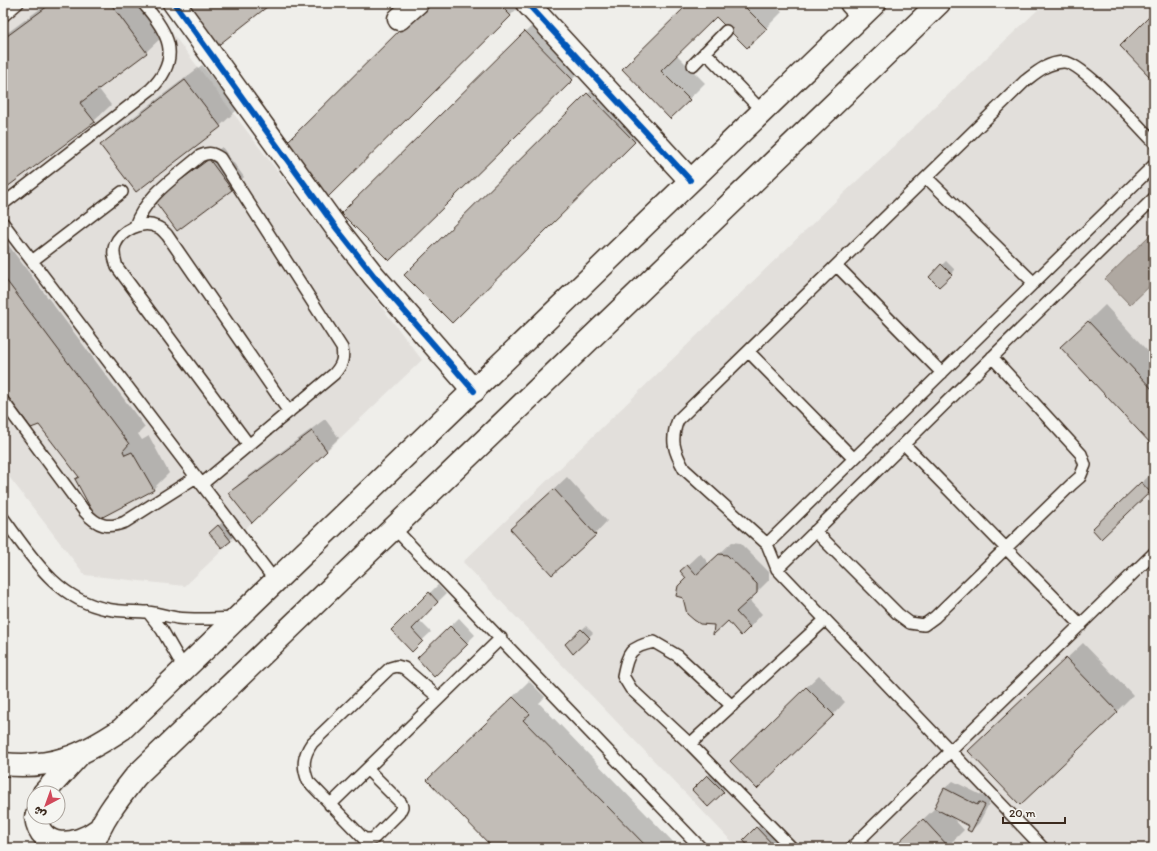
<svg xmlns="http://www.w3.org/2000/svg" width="1157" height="851" font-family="Itim,'Playpen Sans Arabic',sans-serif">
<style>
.built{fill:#e2dfdb}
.water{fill:#afa8a1;stroke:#81766d}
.shadow{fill:#0003}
.building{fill:#c2bdb7;stroke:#3b2a1e}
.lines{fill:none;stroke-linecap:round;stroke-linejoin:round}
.lane-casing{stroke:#3b2a1e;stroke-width:14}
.street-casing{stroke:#3b2a1e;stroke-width:25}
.secondary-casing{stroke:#3b2a1e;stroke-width:25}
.lane{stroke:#f6f6f2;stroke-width:11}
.street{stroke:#f6f6f2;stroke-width:22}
.secondary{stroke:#f6f6f2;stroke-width:22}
.cycleway-casing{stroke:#f6f6f2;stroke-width:8}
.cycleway{stroke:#0057b8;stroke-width:6}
</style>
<rect width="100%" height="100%" fill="#efeeea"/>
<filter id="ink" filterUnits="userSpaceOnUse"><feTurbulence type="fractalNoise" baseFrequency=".025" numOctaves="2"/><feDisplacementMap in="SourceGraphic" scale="8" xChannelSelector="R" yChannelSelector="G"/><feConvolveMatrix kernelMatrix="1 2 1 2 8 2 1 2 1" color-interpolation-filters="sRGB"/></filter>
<g filter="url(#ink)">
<path class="built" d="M4,3h145l273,357 -237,226 -100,-11 -82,-106z
M1045,3h109v845h-416l-275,-286 378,-366z"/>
<path class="water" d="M1154,231v51l-24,23 -25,-26z"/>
<path class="shadow" d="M48,3h90l25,33 -17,16 -48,36 13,17 -17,16 -90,68 -1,-153z
M428,3h95l-195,193z
M690,3h83l9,9 -35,35 -31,-32 -40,39 29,29 -35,35 -47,-49z
M542,16l47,47 -200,197 -46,-47z
M202,65l35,45 -17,16 -84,64 -34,-45 16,-16z
M604,78l47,47 -199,197 -47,-47z
M222,147l22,30 -12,12 -55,40 -10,-41z
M3,238l142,189 -7,7 4,6 7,-4 20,37 -16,16 -77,-10 4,-3 -41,-53 -36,-35z
M946,261l9,9 -16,16 -9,-9z
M1105,305l49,53v88l-92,-99z
M325,419l14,19 -87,84 -23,-29 13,-12z
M1150,475l4,4v8l-53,51v-17z
M567,477l40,44 -12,13 -71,-17z
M223,522l11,14 -12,11 -8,-18z
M732,542l8,1 29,29v8l-20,20 13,14 -12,13 -22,-7 -13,4 -27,-46 -7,-7 19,-18 9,11z
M438,585l8,9 -27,26 12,12 -19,18 -20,-20z
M459,618l16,17 -41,40 -16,-17z
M586,626l7,7 -20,19 -7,-8z
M1083,643l50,52 -16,16 -131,24z
M819,675l26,27 -12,13 -90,33z
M529,681l16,16 -6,6 138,143 -2,2h-181l-50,-84z
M716,768l15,15 -23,22 -15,-15z
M953,781l32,16 3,-3 5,2 -14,27 -8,8v-5l-20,-10 13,14 -18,18h-53l42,-40 9,-19z
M765,820l27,28h-41l-7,-8z"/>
<path class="building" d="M52,3h58l37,50 -67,50 15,19 -92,68v-151z
M182,3h90l-56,44z
M427,3h71l13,13 -183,181 -48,-48z
M689,3h52l26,26 -20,19 -31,-31 -55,54 29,29 -20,19 -48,-50z
M1154,12v69l-34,-35z
M525,31l48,49 -184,181 -48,-48z
M185,80l36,47 -85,65 -36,-47z
M587,93l48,49 -183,181 -48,-48z
M209,159l23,31 -55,41 -23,-31z
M941,264l11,11 -13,12 -10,-10z
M3,276l126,168 -6,7 2,4 7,-3 22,38 -57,30 -22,-41 4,-2 -40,-52 -8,3 -28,-38z
M1088,321l66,70v56l-94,-100z
M312,431l15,20 -75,72 -24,-30z
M1141,482l9,10 -49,47 -9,-10z
M554,489l42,46 -44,40 -42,-46z
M218,525l13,16 -9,7 -13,-15z
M719,554l8,1 30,29v9l-21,19 14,15 -9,9 -13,-15 -15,14 1,-10 -14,-1 -6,-4 -7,-6 -4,-16 -7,-2 2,-10 8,-8 -6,-7 7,-6 9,10z
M429,592l9,10 -26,27 11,12 -11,11 -21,-22z
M450,626l18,18 -34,33 -17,-19z
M581,629l9,9 -17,16 -8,-10z
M1066,658l52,54 -98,93 -52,-54z
M806,687l28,28 -77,74 -27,-28z
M513,697l17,17 -7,6 125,128h-155l-66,-68z
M707,775l17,17 -16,15 -16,-17z
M944,788l33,17 2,-3 6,3 -14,27 -4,-2 2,-4 -35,-18z
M923,819l26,28 -2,1h-55z
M756,827l20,21h-26l-7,-8z"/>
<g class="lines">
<defs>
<path id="lane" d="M3,16l15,-13
M705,52l57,59
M693,65l33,-34
M927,178l107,105
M3,204l148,-115c32,-32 17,-57 -8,-86
M3,223l273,359
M135,226c11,-31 41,-49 65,-70 9,-4 13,-3 20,2l122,190c2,11 0,17 -8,26l-132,110
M32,261l90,-69
M837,266l105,107
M749,352l105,107
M3,401l82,111c12,14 23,17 40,10l71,-45
M904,444l177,181
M249,445l-132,-178c-2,-7 -5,-14 -2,-22 6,-15 27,-25 42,-18 4,1 7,5 10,8l122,177
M3,518c28,38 54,82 104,91 13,3 27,2 40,3 10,1 20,4 30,6 19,2 38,1 58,0
M394,528l307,320
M815,531l83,83 12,9 14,2 11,-8 137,-133 8,-7 5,-12 -4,-11 -89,-97
M767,544l387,-379
M777,569l377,-371
M148,612l14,18 23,40
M732,706l-54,-50 -24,-14c-24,5 -26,10 -31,34l8,13 59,55 102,104
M690,744l135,-124
M367,769l34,34 1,4 -3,6 -26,26h-9l-56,-58c-6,-15 -5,-25 4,-38l78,-75 7,-2 7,2 35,30
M330,805l171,-167
M851,848l303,-295
M1043,848l-266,-279 -10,-25 -83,-75c-10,-18 -14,-29 -6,-49l347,-339c12,-9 22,-18 38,-19 19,-1 75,64 91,80"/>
<path id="street" d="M174,3l163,226 37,47 100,115
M527,3l163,177
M851,3l11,12
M399,19l18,-16"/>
<path id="secondary" d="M3,764c49,5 79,-8 119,-35l753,-726
M44,793l35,-38
M36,817c4,34 40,30 62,13
M92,848c9,-28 26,-49 44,-72l803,-773"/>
</defs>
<use href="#lane" class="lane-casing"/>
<use href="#street" class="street-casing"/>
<use href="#secondary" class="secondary-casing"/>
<use href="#lane" class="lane"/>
<use href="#street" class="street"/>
<use href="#secondary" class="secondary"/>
<defs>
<path id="cycleway" d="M174,3l163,226 37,47 100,115
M527,3l163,177"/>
</defs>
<use href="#cycleway" class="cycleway-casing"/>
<use href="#cycleway" class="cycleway"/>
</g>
</g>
<rect width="1157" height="851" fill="none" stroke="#f6f6f2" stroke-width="16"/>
<rect x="8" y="8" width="1141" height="835" fill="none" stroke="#3b2a1e" stroke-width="1.5" filter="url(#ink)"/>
<g transform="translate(46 805) rotate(221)"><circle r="19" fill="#f6f6f2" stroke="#aba49d"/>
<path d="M0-3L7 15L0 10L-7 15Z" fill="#d1495b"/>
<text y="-6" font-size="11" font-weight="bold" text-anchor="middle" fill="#3b2a1e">ش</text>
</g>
<path d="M1003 817v6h62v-6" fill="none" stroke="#3b2a1e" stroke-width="2"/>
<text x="1009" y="817" font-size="12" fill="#3b2a1e" stroke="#f6f6f2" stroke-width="3" paint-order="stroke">20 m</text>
</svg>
